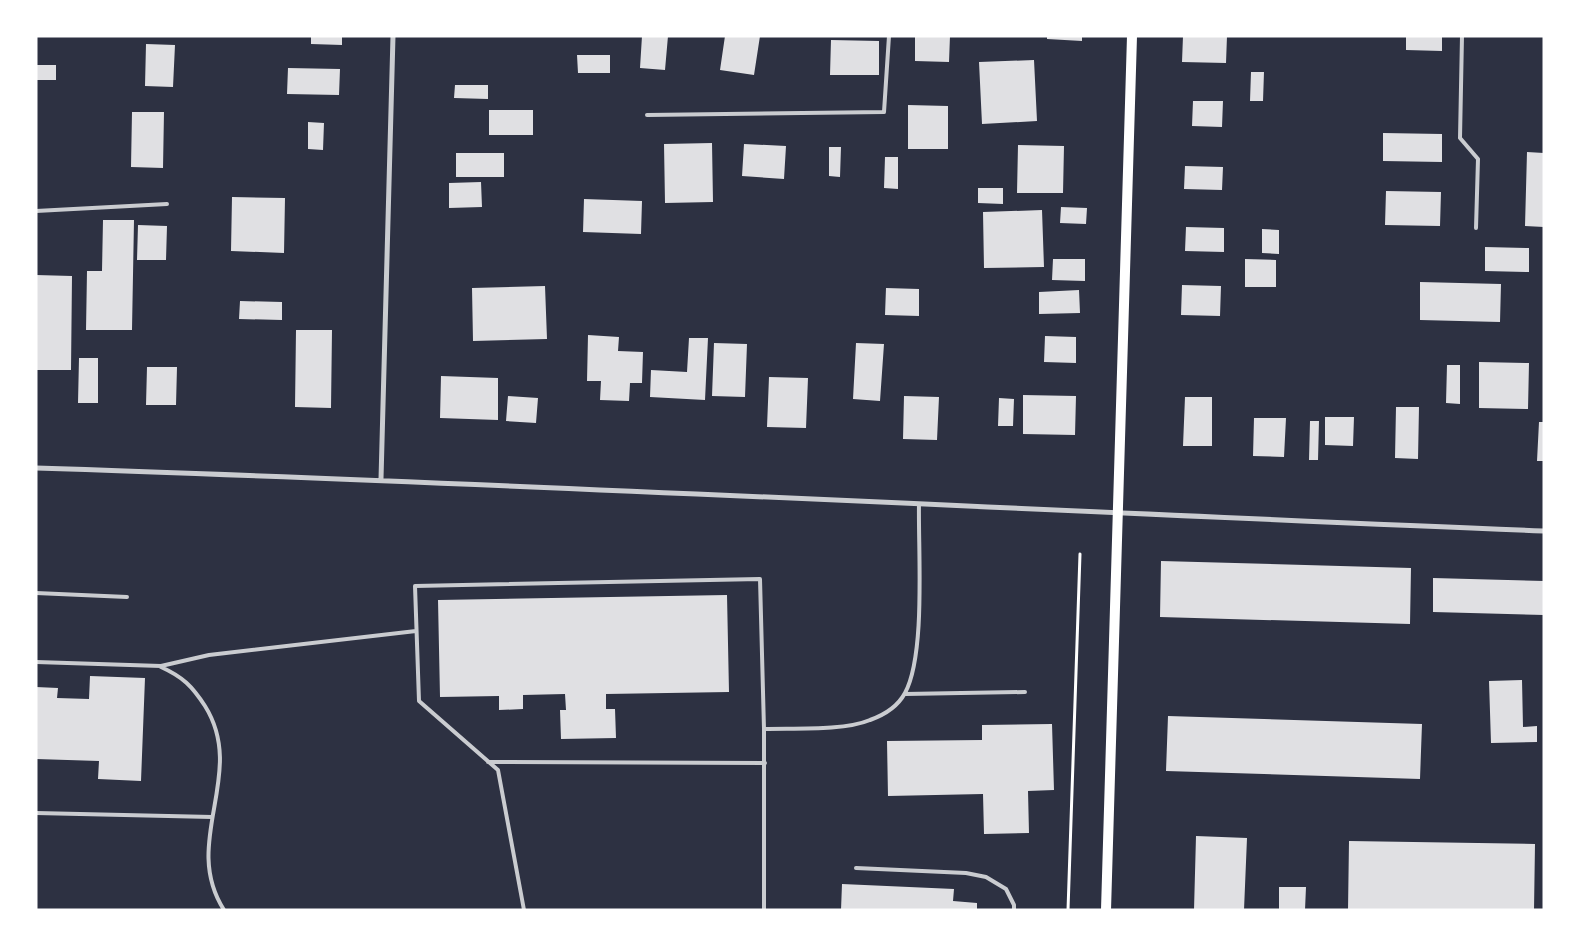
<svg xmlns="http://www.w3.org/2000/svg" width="1580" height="946" font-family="'Nunito Sans',sans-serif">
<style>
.building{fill:#e0e0e3}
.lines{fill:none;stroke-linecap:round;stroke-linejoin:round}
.path{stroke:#fff;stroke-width:3}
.service{stroke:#caccd0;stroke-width:4}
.minor{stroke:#caccd0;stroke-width:5}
.secondary{stroke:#fff;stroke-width:10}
</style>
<rect width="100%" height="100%" fill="#2d3142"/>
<path class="building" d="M311,36h31v9l-31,-1z
M642,36h26l-3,34 -25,-2z
M725,36h35l-6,39 -34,-5z
M915,36h35l-1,26 -34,-1z
M1047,36h35v5l-35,-2z
M1183,36h44l-1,27 -44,-1z
M1406,36h36v15l-36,-1z
M831,40l48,1v34h-49z
M146,44l29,1 -2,42 -28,-1z
M577,55h33v18h-32z
M1034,60l3,61 -55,3 -3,-62z
M36,65h20v15h-20z
M288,68l52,1 -1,26 -52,-1z
M1251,72h13l-1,29h-13z
M455,85h33v14l-34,-1z
M1193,101h30l-1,26 -30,-1z
M908,105l40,1v43h-40z
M489,110h44v25h-44z
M132,112h32l-1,56 -32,-1z
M308,122l16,1 -1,27 -15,-1z
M1383,133l59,1v28l-59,-1z
M712,143l1,59 -48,1 -1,-59z
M744,144l42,2 -2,33 -42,-3z
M1018,145l46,1 -1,47h-46z
M829,147h12l-1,30 -11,-1z
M1527,152l17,1v74l-19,-1z
M456,153h48v24h-48z
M885,157h13v32l-14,-1z
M1185,166l38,1 -1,23 -38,-1z
M481,182l1,25 -33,1v-25z
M978,188h25v16l-25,-1z
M1386,191l55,1 -1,34 -55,-1z
M232,197l53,1 -1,55 -53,-2z
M584,199l58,2 -1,33 -58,-2z
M1061,207l26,1 -1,16 -26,-1z
M1042,210l2,57 -60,1 -1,-56z
M103,220h31l-2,110h-46l1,-59h15z
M138,225l29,1 -1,34h-29z
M1186,227l38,1v24l-39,-1z
M1262,229l17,1v24l-17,-1z
M1485,247l44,1v24l-44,-1z
M1053,259h32v22l-33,-1z
M1245,259l31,1v27h-31z
M36,275l36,1 -1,94h-35z
M1420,282l81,2 -1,38 -80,-2z
M1182,285l39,1 -1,30 -39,-1z
M545,286l2,53 -74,2 -1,-53z
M886,288l33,1v27l-34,-1z
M1079,290l1,23 -41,1v-22z
M240,301l42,1v18l-43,-1z
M296,330h36l-1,78 -36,-1z
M588,335l31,2 -1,14 25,1 -1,31h-12l-1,18 -29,-1 1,-19h-14z
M1045,336l31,1v26l-32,-1z
M689,338h19l-3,62 -55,-3 1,-27 36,2z
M714,343l33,1 -2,53 -33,-1z
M856,343l28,1 -4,57 -27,-2z
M79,358h19v45h-20z
M1479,362l50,1 -1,46 -49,-1z
M1447,365h13v39l-14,-1z
M147,367h30l-1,38h-30z
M441,376l57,2v42l-58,-2z
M769,377l39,1 -2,50 -39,-1z
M1023,395l53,1 -1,39 -52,-1z
M508,396l30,2 -2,25 -30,-2z
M904,396l35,1 -2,43 -34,-1z
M1185,397h27v49h-29z
M999,398l15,1 -1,27h-15z
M1396,407h23l-1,52 -23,-1z
M1325,417h29l-1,29 -28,-1z
M1254,418h32l-2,39 -31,-1z
M1310,421h9l-1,39h-9z
M1539,422h5v39h-7z
M1161,561l250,7 -1,56 -250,-7z
M1433,578l111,3v34l-111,-3z
M727,595l2,97 -123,2v15h9l1,29 -55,1 -1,-29h6l-1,-16 -42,1v14l-24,1v-14l-59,1 -2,-97z
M90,676l55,2 -4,103 -43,-2 1,-18 -63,-2v-72l22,1 -1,10 32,1z
M1522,680l1,47 14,-1v16l-46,1 -2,-62z
M1168,716l254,8 -2,55 -254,-8z
M1052,724l2,66 -26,1 1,42 -45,1 -1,-40 -95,2 -1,-55 95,-1v-15z
M1196,836l51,2 -3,72h-50z
M1349,841l186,3 -1,66h-186z
M842,884l112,5 -1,12 24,2v7h-136z
M1279,887h27l-1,23h-26z"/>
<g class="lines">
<path class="path" d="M1068,910l12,-356"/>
<path class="service" d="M1462,36l-2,102 18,21 -2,69
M647,115l237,-3 5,-76
M36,211l131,-7
M36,593l91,4
M36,662l125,4 48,-11 207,-24
M161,667c22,10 31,19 44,39 43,69 -25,135 19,204
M905,694l120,-2
M488,762l277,1
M36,813l176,4
M856,868l110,5 20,4 20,12 8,16v5
M524,910l-26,-140 -79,-69 -4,-115 345,-7 4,150
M764,910v-181c30,-1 80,2 106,-9 14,-5 28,-14 35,-27 21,-39 13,-143 14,-189"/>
<path class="minor" d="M36,468c503,16 1005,43 1508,63
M381,479l12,-443"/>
<path class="secondary" d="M1106,910l26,-874"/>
</g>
<rect width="1580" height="946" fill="none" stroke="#ffffff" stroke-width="75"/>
</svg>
